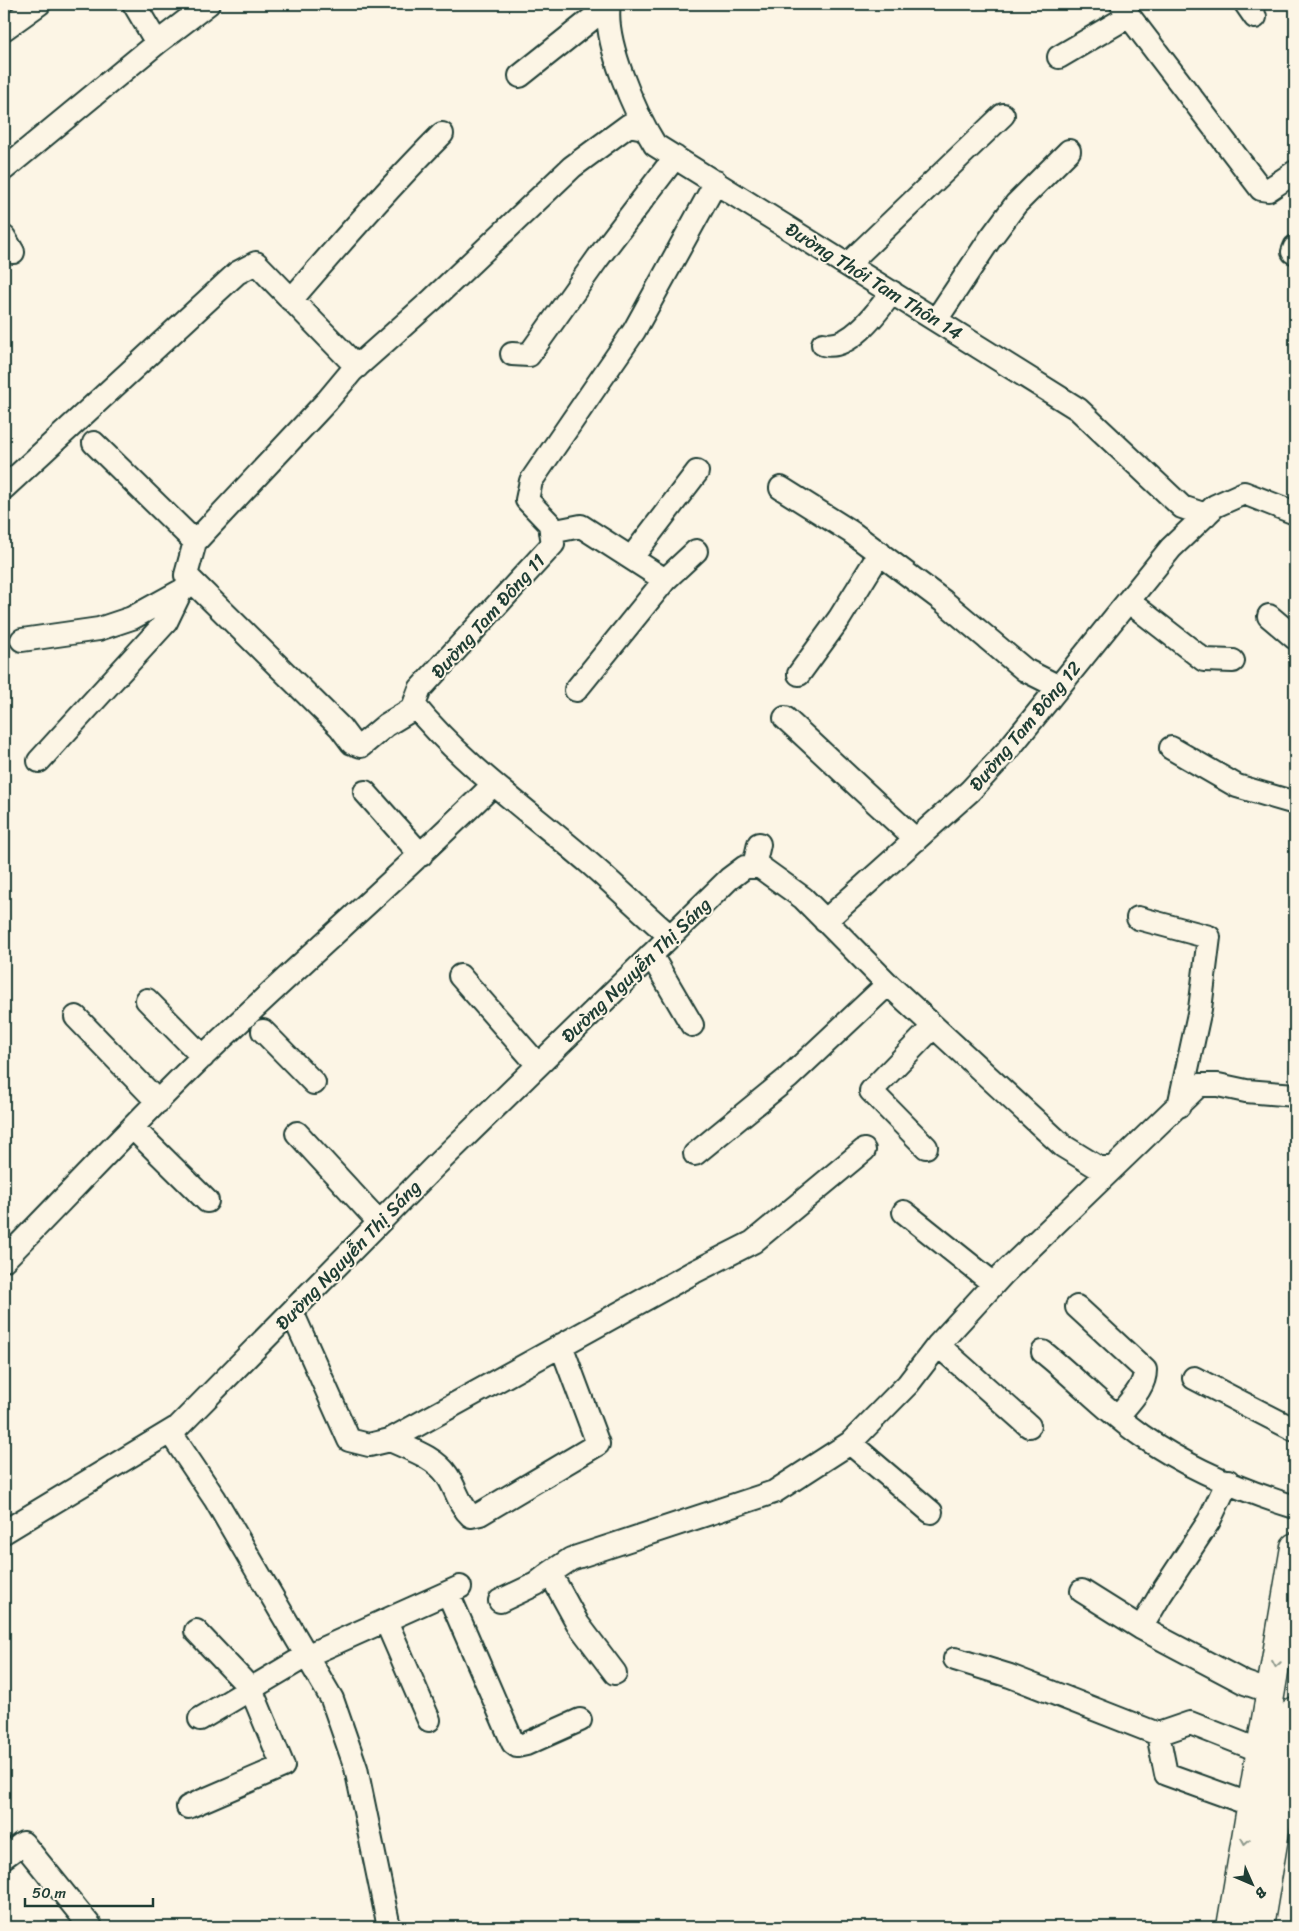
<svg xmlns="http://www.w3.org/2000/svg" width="1299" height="1931" font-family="Sriracha,sans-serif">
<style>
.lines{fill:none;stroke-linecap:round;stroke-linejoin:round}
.minor-casing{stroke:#1f3d34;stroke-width:26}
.major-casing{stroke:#1f3d34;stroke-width:31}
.minor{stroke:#fcf5e5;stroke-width:22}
.major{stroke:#fcf5e5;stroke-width:28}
.oneway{stroke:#8e998c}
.labels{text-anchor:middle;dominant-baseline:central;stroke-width:4;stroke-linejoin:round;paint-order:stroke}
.street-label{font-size:19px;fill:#1f3d34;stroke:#fcf5e5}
</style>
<rect width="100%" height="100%" fill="#fcf5e5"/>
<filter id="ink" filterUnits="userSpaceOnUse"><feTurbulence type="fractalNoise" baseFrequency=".02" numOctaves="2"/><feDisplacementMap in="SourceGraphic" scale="10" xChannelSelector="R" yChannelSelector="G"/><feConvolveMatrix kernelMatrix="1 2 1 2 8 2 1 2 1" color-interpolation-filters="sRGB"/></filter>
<g filter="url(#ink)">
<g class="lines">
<defs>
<path id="minor" d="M609,4c-6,37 26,109 46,141l423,264 104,98 24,8
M1246,4l9,13
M1129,16l132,173 7,1 27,-18
M4,29l35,-25
M157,43l51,-39
M1059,57l70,-41 -7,-11
M520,76l88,-70
M4,169l153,-126 -23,-39
M4,237l9,15
M1293,252l2,-5
M848,264l155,-149
M291,300c49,-57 98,-113 151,-166
M936,320l54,-81 26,-35 53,-53
M823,344c27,7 55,-33 69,-52
M512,354l17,1 69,-97 77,-101
M94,443l101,99
M4,488l233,-215 19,-10 101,104
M781,488l70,44 92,69 82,69 34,17
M551,532l30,-6 84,54 -89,110
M632,557l65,-85
M665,580l31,-29
M1128,601l76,59 29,1
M1269,616l26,22
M22,640l77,-11 33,-11 51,-28
M799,674l40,-55 41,-66
M414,705l-3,5 -25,15 -25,21 -9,-3 -12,-16 -154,-152 9,-33 132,-141 25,-30 80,-71 140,-133 57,-42 15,3
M785,718l131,122
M1171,748l66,38 58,17
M39,761l127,-139 15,-31
M365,792l56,63
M754,866l5,-22
M1138,918l71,19 -9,72 -21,97
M825,921l145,-130 37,-40 164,-203 44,-42 29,-13 51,20
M670,936c-28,-24 -54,-50 -82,-74 -59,-51 -124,-96 -174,-157l6,-16 133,-145 -3,-20 -23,-24 4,-19 103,-150 82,-149
M651,955l41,70
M460,976l78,89
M147,1000l56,57
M76,1017l82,85
M263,1031l51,52
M133,1128l74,73
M297,1133l82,89
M926,1147l-55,-56 62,-64
M695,1154l93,-76 100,-94
M904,1212l90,72
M4,1260c62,-63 123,-129 187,-192 99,-96 203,-186 302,-283
M1077,1307l68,63c0,18 -16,32 -27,46
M292,1312l57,128 20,5 21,-5 304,-168 59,-30 111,-92
M938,1345l91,81
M1043,1352c34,27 64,60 99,84 46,32 101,55 153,71
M1194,1378l101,52
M170,1432l45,67 117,200 24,69 33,159
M390,1440c19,9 45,17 57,35 9,13 12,30 24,41l9,-2 118,-70 -37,-99
M850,1443l81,69
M1228,1481l-19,40 -48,73 -20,34 104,55 26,9
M4,1532l174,-105 255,-259 296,-289 16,-12h15l43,31 85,86 175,162 36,22h14l86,-83h19l28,6 49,4
M1082,1591l59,37
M448,1593l65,150 4,3 9,-2 54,-24
M500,1601l36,-17 14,-11
M386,1621l43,99
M955,1659l55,17 148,58 32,-11 71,28
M615,1673l-37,-49 -28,-51 21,-14 203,-67 76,-49 58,-59 30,-39 65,-71 110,-106
M200,1719l106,-63 154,-69
M1158,1734l8,40 86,31
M188,1807l95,-41 -32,-77 -55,-58
M4,1857l19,-14 68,84"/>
<path id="major" d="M1231,1927l64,-380
M1259,1927l36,-216"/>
</defs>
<use href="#minor" class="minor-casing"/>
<use href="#major" class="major-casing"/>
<use href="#minor" class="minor"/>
<use href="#major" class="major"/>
</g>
<defs><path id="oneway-chevron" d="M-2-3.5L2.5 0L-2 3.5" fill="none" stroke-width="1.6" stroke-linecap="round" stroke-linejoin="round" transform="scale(1.25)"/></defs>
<g class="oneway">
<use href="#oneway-chevron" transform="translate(1276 1664) rotate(99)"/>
<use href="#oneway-chevron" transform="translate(1245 1841) rotate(100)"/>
</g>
</g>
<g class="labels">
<g class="street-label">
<text transform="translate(874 281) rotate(32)">Đường Thới Tam Thôn 14</text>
<text transform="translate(488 616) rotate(-48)">Đường Tam Đông 11</text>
<text transform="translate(1025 726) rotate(-50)">Đường Tam Đông 12</text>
<text transform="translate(636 970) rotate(-44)">Đường Nguyễn Thị Sáng</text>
<text transform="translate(348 1255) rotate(-46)">Đường Nguyễn Thị Sáng</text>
</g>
</g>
<rect width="1299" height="1931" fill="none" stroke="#fcf5e5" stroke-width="20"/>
<rect x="10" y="10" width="1279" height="1911" fill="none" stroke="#1f3d34" stroke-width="2" filter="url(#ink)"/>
<g transform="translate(1252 1884) rotate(135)" stroke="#fcf5e5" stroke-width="4" paint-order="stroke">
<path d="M0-4L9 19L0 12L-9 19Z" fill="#1f3d34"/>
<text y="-8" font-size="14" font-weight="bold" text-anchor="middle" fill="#1f3d34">B</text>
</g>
<path d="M25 1898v8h128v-8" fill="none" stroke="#1f3d34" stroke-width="2.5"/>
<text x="32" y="1898" font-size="15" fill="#1f3d34" stroke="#fcf5e5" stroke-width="4" paint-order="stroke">50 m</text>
</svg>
